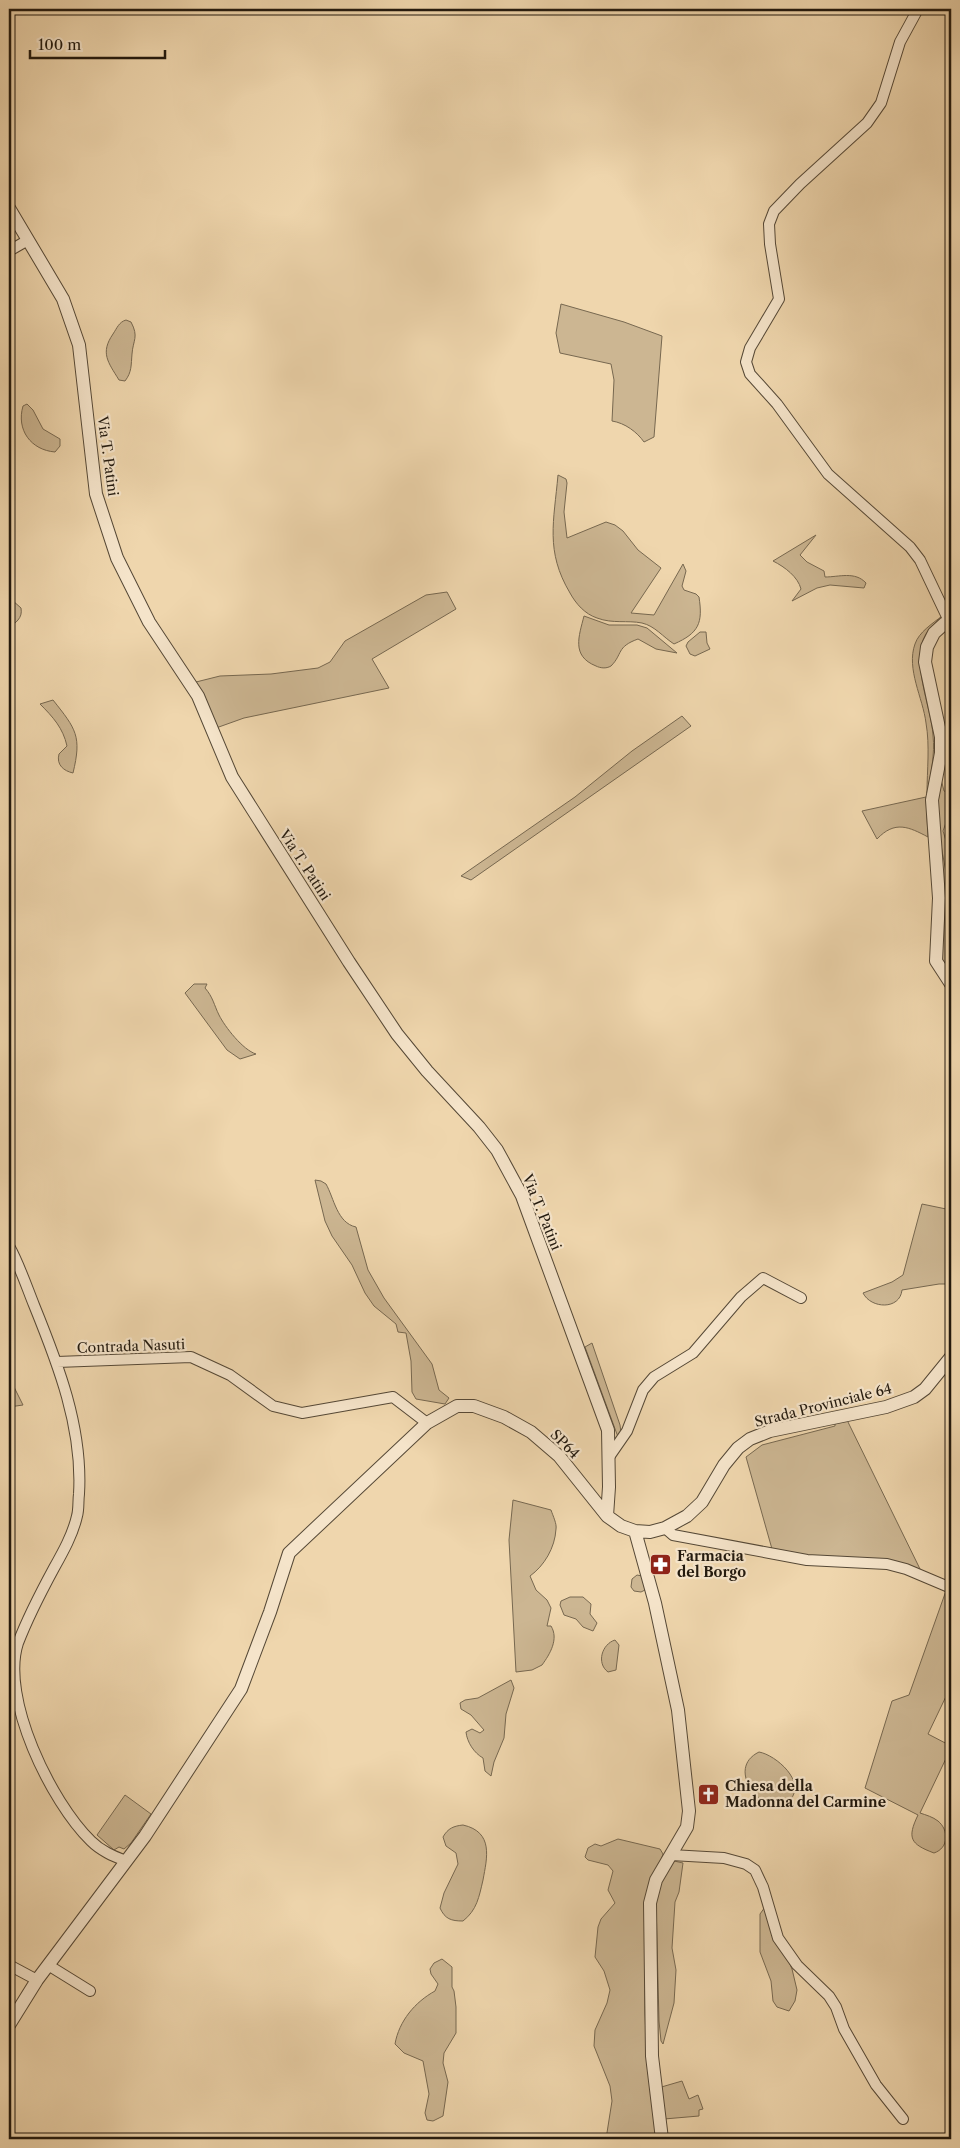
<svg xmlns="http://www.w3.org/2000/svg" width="960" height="2148" font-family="'Libre Caslon Text',serif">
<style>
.green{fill:#ccb692;stroke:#776850}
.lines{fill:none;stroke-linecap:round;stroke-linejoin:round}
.minor-casing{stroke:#554836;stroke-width:12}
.tertiary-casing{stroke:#554836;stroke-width:14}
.minor{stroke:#f5e4ca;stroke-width:10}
.tertiary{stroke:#f5e4ca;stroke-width:12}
.labels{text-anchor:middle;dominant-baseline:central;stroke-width:4.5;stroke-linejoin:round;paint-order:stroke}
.street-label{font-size:14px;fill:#22190e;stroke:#f5e4ca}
.poi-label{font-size:14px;font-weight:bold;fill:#22190e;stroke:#f5e4ca;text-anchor:start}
</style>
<rect width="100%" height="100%" fill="#efd6ad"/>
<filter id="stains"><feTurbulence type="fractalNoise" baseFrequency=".004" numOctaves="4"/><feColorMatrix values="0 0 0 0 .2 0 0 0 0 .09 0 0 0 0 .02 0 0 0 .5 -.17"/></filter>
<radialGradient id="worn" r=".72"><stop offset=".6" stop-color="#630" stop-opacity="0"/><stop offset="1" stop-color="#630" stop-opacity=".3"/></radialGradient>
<path class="green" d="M561,304l63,18 38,14 -8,101 -10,5c-7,-10 -19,-19 -32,-21l2,-41 -3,-16 -51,-11 -4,-20z
M126,320l5,2c8,15 2,18 1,32 -1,11 0,18 -7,27l-6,-1c-11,-18 -19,-27 -6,-46 4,-6 6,-12 13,-14z
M27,404l6,6 10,19 17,10v7l-5,6c-24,-2 -39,-22 -32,-46z
M558,475l8,4 1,4 -3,29 3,26 39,-16 9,3 8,6 15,19 23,18 -30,45 23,2 29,-51 3,7 -4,15 2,4 12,4 3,3c4,26 0,36 -25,47 -11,-7 -19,-18 -32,-21 -15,-3 -29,1 -45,-5 -12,-4 -21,-14 -27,-25 -25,-42 -16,-72 -12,-118z
M816,535l-16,20 7,7 17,9 1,6c14,0 30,-6 41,6l-2,5 -34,-3 -13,3 -25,13 9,-12c-3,-12 -16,-22 -28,-28z
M447,592l9,17 -84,50 17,29 -145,30 -28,10 -20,-46 24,-6 51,-2 47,-6 12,-6 15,-21 81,-46z
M12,600l9,8c2,11 -6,14 -12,21v-28z
M584,616l25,9h28l10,3 30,25 -21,-4 -18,-10c-22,8 -15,15 -27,27 -5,3 -11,2 -15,0 -25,-10 -17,-30 -12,-50z
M942,616c-5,6 -12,11 -16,18 -16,27 5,72 7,101 2,20 -2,38 -6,58 0,-23 3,-47 -1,-70 -3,-25 -20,-54 -11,-79 4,-12 17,-20 27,-28z
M700,632h6l1,11 3,6 -15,7 -5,-2 -4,-8 2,-4z
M53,700c23,29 29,36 20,73 -9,-2 -17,-8 -14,-19l8,-8c-4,-18 -14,-29 -27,-42z
M682,716l9,10 -220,154 -10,-4 114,-79 57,-46z
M941,779l3,12 7,3v15l-8,22 8,26v124l-10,-21 6,-82 -8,-44 -1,-31z
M926,797l2,40c-19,-10 -33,-17 -51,2l-15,-28z
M194,984h13l-2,4c8,9 9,17 14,27 6,12 24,35 37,39l-16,5 -13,-9 -42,-57z
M315,1180l6,1 5,3c8,14 11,39 30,43l12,43 16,28 48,66 7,26 10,8 -4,6 -29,-5 -4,-7 -1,-31 -5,-28 -8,-1 -2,-8 -22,-18 -9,-13 -13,-28 -20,-29 -7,-15z
M922,1204l29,6v74h-12l-37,6c-2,20 -31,19 -39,3l29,-11 11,-7z
M592,1343l28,82 1,8 -3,4 -33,-90z
M9,1377l14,28 -14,2z
M847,1420l74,151 -125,-16 -24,-6 -26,-92 16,-12 73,-19v-4z
M513,1500l38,10c2,6 6,14 5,19 -1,19 -12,37 -26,47l6,14 11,10 4,8 -4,18h4c8,13 -1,28 -9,39l-10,5 -16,2 -7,-132z
M637,1575l5,1 3,14 -4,2 -7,-1 -3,-4 1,-8z
M947,1588l4,2v96l-23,48 23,12v2l-31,65c6,2 13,4 18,8 11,9 11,27 -4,32 -24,-9 -27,-15 -16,-38l-53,-27 27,-87 17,-6z
M570,1597h13l8,7 -1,10 7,9 -4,8 -10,-4 -7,-8 -12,-4 -4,-10 1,-4z
M615,1640l4,5 -3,25 -8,2c-12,-9 -6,-28 7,-32z
M511,1680l3,8 -8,26 -2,24 -10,24 -3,14 -6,-5 -2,-13c-9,-5 -16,-16 -17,-26l6,-3 8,4 4,-3 -13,-15 -10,-6 -1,-6 5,-3 13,-2z
M759,1752c17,3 48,30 31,48 -22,22 -68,-30 -31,-48z
M125,1795l26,19 -20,29 -7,6 -5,-2 -5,3 -17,-15z
M463,1825c31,7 24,33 20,55 -4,17 -6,30 -20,41 -12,0 -18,-2 -23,-13l4,-15 14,-29 -2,-11 -10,-7 -3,-9c5,-9 11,-11 20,-12z
M618,1839l42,10 3,5 -18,59v99l2,52 10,75h-51l6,-38 -2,-15 -16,-40 1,-16 12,-27 3,-13 -6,-19 -9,-14 3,-30 3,-8 14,-16 -7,-13 5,-19 -5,-6 -20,-5 -3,-3 3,-9 7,-4 6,2z
M674,1861l9,2 -4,29 -4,10 -3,46 4,22 -2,33 -11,41 -2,-3 -2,-20 -3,-119 3,-16z
M765,1907l27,62 5,21 -2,11 -6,10 -12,-4 -4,-6 -2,-20 -11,-29v-38z
M442,1959l10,8v20l2,4 2,16v26l-12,20 -1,10 5,19 -5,34 -10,5 -6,-1 -2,-7 4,-19 -6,-33 -19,-8 -9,-9c4,-23 20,-42 40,-53l3,-7 -7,-10 -1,-5 4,-6z
M682,2081l7,18 9,-4 5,14 -4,1v6l-35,3 -6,-31z"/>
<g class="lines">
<defs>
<path id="minor" d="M918,9l-18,33 -19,61 -14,20 -67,61 -26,27 -5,13 1,20 9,55 -29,49 -4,14 4,12 27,30 51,70 82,73 10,13 29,61
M9,251l19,-11
M9,1246c10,18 17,39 25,59 24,59 49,123 45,189 -1,7 0,15 -2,22 -4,18 -14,36 -23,52 -13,24 -26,49 -36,75 -18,55 33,159 73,198 10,10 22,15 35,20
M57,1362l134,-5 39,18 43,31 29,7 91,-16 34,26
M609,1457l18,-26 16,-41 11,-13 39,-24 48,-56 22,-19 38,20
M665,1528l8,7 134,25 80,4 19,5 45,19
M671,1855l53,3 22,6 9,6 8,17 15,51 19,27 32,31 7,11 8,22 32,56 27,34
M9,1965l28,15
M48,1965l42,26"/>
<path id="tertiary" d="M9,208l54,91 16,46 17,149 21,64 32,64 49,74 34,81 117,185 48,72 30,37 52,56 18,23 25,46 86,234 1,57 -2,29
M951,620l-6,3 -11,10 -7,14 -2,15 16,75v16l-9,47 7,98 -3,63 15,23
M635,1531l20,72 23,107 11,101 -2,16 -31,53 -6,23 2,153 10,83
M9,2025l28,-45 108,-144 96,-147 29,-77 19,-59 138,-130 30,-17h17l30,11 27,15 28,24 48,60 14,10 14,5 15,1 15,-4 22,-12 15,-14 22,-37 14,-17 12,-9 20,-8 116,-24 28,-10 11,-8 26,-32"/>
</defs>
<use href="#minor" class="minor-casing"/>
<use href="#tertiary" class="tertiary-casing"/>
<use href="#minor" class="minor"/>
<use href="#tertiary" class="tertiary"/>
</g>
<defs>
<symbol id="pharmacy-square" viewBox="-11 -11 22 22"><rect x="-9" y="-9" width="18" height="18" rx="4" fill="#8f2418" stroke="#f5e4ca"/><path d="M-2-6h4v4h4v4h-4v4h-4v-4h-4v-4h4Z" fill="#fff"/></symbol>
<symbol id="church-square" viewBox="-11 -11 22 22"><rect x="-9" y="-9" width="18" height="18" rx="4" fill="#8f2418" stroke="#f5e4ca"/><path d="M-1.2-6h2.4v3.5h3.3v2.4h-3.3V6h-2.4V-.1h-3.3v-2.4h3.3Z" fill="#fff"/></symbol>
</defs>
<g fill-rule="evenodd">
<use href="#pharmacy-square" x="648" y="1552" width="25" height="25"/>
<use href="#church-square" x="696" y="1782" width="25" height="25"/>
</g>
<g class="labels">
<g class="street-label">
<text transform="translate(108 456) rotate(82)">Via T. Patini</text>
<text transform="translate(305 865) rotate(57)">Via T. Patini</text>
<text transform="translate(542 1212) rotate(68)">Via T. Patini</text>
<text transform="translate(131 1346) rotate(-2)">Contrada Nasuti</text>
<text transform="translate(823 1405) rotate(-14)">Strada Provinciale 64</text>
<text transform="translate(565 1444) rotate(45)">SP64</text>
</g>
<g class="poi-label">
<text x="677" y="1556">Farmacia<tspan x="677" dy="16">del Borgo</tspan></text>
<text x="725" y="1786">Chiesa della<tspan x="725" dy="16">Madonna del Carmine</tspan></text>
</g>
</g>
<rect width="960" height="2148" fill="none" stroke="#efd6ad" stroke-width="30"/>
<rect x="10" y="10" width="940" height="2128" fill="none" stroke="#22190e" stroke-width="2.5"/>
<rect x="15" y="15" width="930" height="2118" fill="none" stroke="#22190e"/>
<path d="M30 50v8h135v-8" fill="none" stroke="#22190e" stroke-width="2.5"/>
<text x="38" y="50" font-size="15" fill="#22190e" stroke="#f5e4ca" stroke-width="4" paint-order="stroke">100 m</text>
<rect width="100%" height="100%" filter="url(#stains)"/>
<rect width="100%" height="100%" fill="url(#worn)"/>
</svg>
